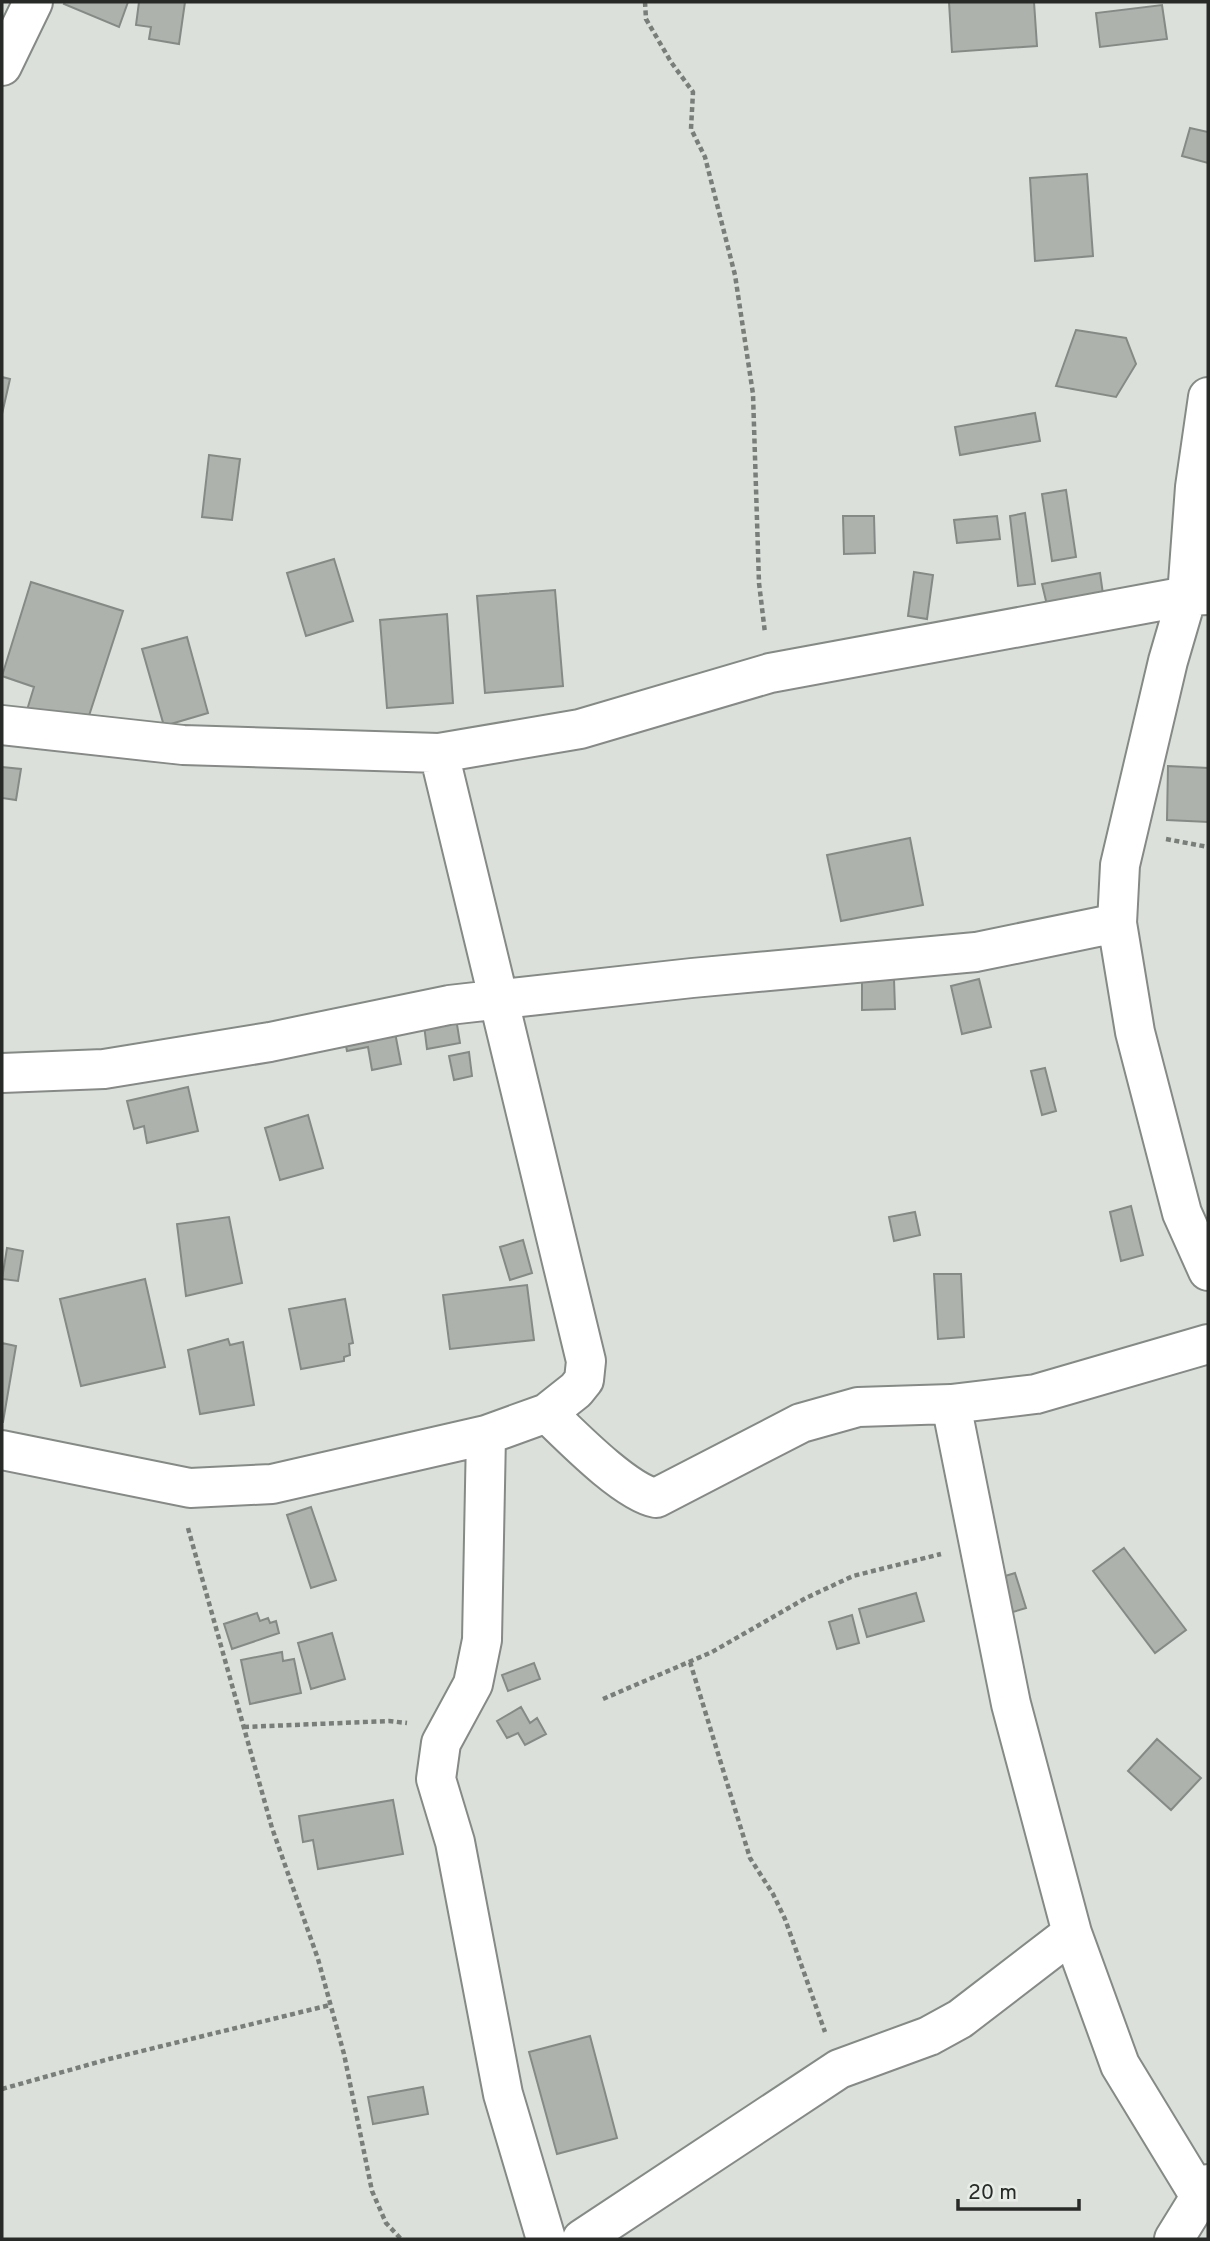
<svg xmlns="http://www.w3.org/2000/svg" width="1210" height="2241" font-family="Overpass,sans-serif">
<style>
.building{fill:#adb2ad;stroke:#868a86;stroke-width:2}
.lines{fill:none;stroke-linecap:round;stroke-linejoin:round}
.minor-casing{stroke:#858a86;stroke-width:42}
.major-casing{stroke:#858a86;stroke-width:42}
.path{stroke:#7a7e7a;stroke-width:4.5;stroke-dasharray:5 3.5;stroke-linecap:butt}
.minor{stroke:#fff;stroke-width:38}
.major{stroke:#fff;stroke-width:38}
</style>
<rect width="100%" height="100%" fill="#dbe0db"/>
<path class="building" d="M65,2h63l-9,25 -55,-23z
M139,2h46l-6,42 -30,-5 2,-12 -15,-2z
M949,2h85l3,44 -85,6z
M1162,5l5,34 -67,8 -4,-34z
M1190,128l18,4v31l-26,-7z
M1087,174l6,82 -58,5 -5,-83z
M1076,330l50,8 10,26 -20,33 -60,-11z
M2,377l8,2 -8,35z
M1035,413l5,28 -80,14 -5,-28z
M209,455l31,4 -8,61 -30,-3z
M1066,490l10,67 -24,4 -10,-67z
M1025,513l10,71 -17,2 -8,-70z
M843,516h31l1,37 -31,1z
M997,516l3,23 -43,4 -3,-23z
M334,559l19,62 -47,15 -19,-63z
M914,572l19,3 -6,44 -19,-3z
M1100,573l3,21 -56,11 -5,-21z
M31,582l92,29 -38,117 -58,-18 7,-23 -32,-11z
M555,590l8,96 -78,7 -8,-97z
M447,614l6,89 -66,5 -7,-88z
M187,637l21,76 -44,13 -22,-77z
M1168,766l40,2v54l-41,-2z
M2,767l19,2 -5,31 -14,-2z
M910,838l13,67 -82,16 -14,-66z
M894,979l1,30 -33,1v-30z
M979,979l12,48 -29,7 -11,-48z
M455,1012l5,31 -33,6 -4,-32z
M393,1022l8,42 -29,6 -4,-23 -21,4 -4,-20z
M469,1052l3,24 -18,4 -5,-24z
M1045,1068l11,43 -14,4 -11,-44z
M188,1087l10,44 -51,12 -3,-17 -10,3 -7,-28z
M308,1115l15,53 -43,12 -15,-52z
M1131,1206l12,49 -22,6 -11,-49z
M915,1212l5,23 -26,6 -5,-24z
M229,1217l13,66 -56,13 -9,-72z
M523,1240l9,33 -22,7 -10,-33z
M7,1248l16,3 -5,30 -16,-2z
M934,1274h27l3,63 -26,2z
M145,1279l20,88 -84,19 -21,-87z
M527,1285l7,55 -84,9 -7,-54z
M345,1299l8,44 -4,1 1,11 -6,2v4l-43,8 -12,-60z
M228,1339l2,6 13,-3 11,63 -54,9 -12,-64z
M2,1343l14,3 -13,76h-1z
M311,1507l25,73 -25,8 -24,-73z
M1124,1548l62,82 -31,23 -62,-82z
M1015,1573l11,35 -23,7 -11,-35z
M916,1593l8,28 -57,16 -8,-28z
M257,1613l3,8 8,-3 2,5 6,-2 3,12 -47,16 -8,-25z
M852,1615l7,28 -22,6 -8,-27z
M332,1633l13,46 -34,10 -13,-46z
M282,1652l1,9 11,-2 7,34 -51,11 -9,-44z
M534,1663l6,16 -32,12 -6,-16z
M521,1707l9,16 7,-5 9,16 -21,11 -7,-12 -11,5 -10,-17z
M1157,1739l44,39 -30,32 -43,-39z
M393,1800l10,54 -85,15 -5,-29 -10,2 -4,-26z
M590,2036l27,102 -60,16 -28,-102z
M423,2087l5,27 -55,10 -5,-27z"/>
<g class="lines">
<defs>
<path id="minor" d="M2,66l31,-64
M1208,397l-13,90 -8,109 -19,65 -48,204 -3,58 18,109 47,181 26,58
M2,725l181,20 256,8 141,-24 190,-56 417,-77 21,-1
M2,1073l102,-4 166,-27 179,-37 243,-27 284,-26 141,-29
M951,1404l60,300 61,229 48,132 81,133
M547,1413c24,23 78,79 109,85l145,-75 57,-16 93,-3 85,-10 172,-50
M486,1435l-4,205 -9,44 -32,59 -5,36 19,63 48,252 43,145
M2,1450l188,38 82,-4 214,-49 61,-22 29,-23 8,-10 2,-19 -147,-608
M582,2239l257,-170 90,-33 31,-17 112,-86"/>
<path id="major" d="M1174,2239l34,-55"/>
</defs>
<use href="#minor" class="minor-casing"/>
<use href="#major" class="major-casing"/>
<path class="path" d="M645,2l1,17 25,43 22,30 -2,37 14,28 30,118 18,119 6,189 6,50
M1166,839l42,8
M188,1528l84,300 46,131 26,95 28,137 14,32 15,16
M690,1662l60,196 23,36 12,25 40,113
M603,1699l109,-47 94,-54 47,-22 88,-22
M244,1727l145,-6 18,2
M2,2089l107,-30 221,-54"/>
<use href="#minor" class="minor"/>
<use href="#major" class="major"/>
</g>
<rect width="1210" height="2241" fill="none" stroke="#282a28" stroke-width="7"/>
<path d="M958 2199v10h121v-10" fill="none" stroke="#282a28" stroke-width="3.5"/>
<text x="968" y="2199" font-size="21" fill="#282a28" stroke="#e8ede8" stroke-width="5" paint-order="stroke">20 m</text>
</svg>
